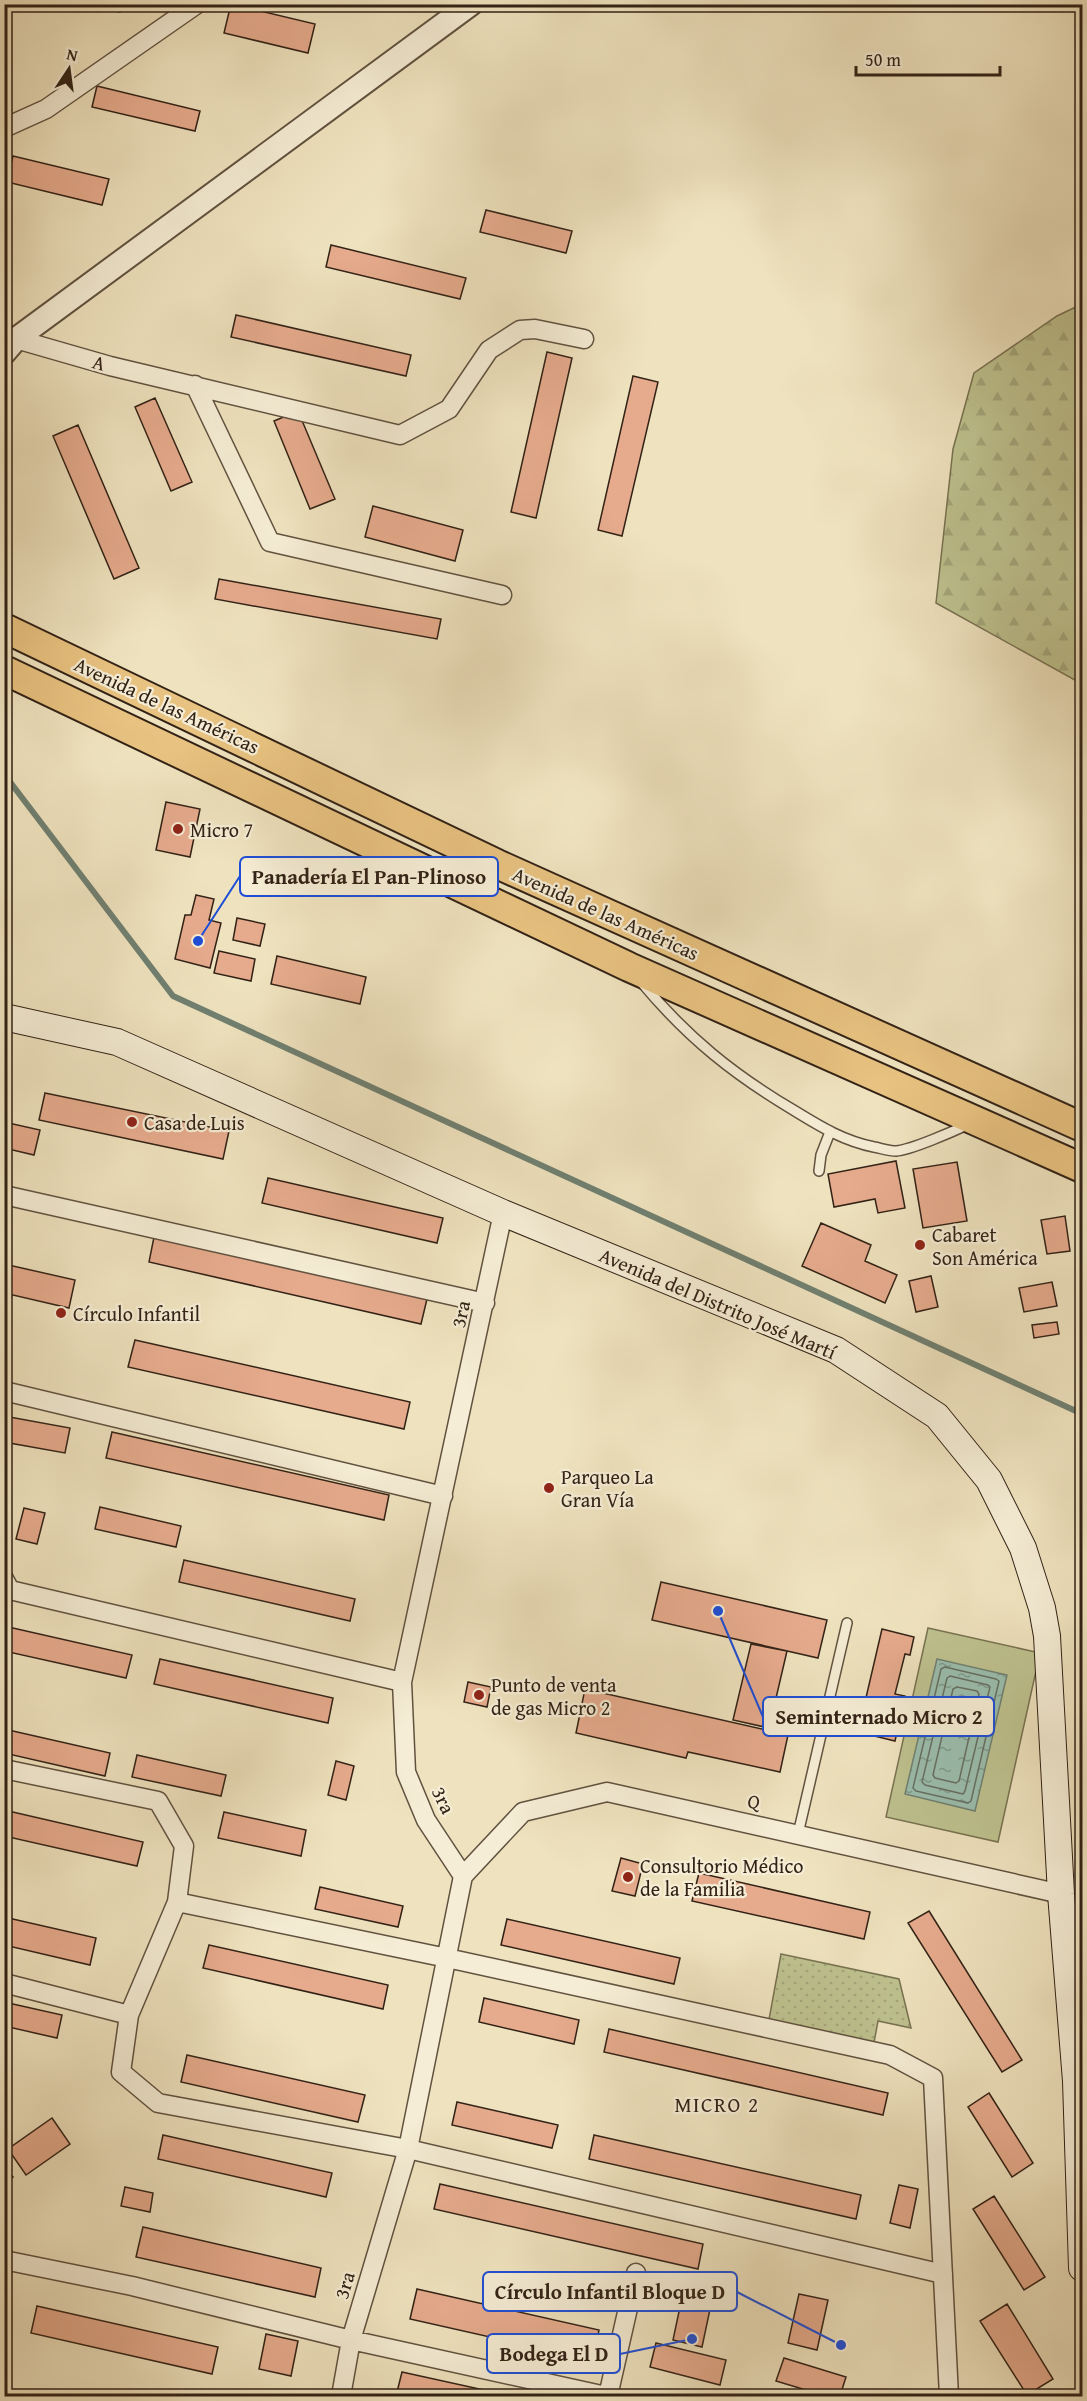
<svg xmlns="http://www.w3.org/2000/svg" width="1087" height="2401" font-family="'Gentium Book Plus',serif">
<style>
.forest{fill:url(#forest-firs);stroke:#787252;stroke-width:1.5}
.park{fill:url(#park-dots);stroke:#787252;stroke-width:1.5}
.pitch{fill:#bec28f;stroke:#787252;stroke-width:1.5}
.water{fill:url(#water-ripples);stroke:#708071;stroke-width:1.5}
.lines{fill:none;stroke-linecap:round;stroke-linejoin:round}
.shore{stroke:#667062;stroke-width:1.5}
.stream{stroke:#708071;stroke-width:6}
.building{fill:#e6ab8d;stroke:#322216;stroke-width:1.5}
.service-casing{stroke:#615240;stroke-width:12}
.minor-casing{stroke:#615240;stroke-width:21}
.tertiary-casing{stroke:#615240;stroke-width:26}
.secondary-casing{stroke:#322216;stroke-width:28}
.primary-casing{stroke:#322216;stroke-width:32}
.service{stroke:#f5edd5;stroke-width:9}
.minor{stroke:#f5edd5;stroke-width:18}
.tertiary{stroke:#f5edd5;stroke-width:22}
.secondary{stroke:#f5edd5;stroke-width:26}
.primary{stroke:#e8c280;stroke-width:28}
.poi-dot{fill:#8f2418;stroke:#f5edd5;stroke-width:2}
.labels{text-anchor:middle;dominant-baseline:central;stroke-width:4.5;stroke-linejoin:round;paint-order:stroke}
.street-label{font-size:20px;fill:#322216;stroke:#f5edd5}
.poi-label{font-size:20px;fill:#322216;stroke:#f5edd5;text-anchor:start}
.neighbourhood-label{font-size:21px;letter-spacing:1.5px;fill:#322216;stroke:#f5edd5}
.leader{fill:none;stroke:#1d4ed8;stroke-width:2}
.callout-dot{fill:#1d4ed8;stroke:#f5edd5;stroke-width:2}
.callout{fill:#f5edd5;stroke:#1d4ed8;stroke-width:2}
.callout-label{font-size:21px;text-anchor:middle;font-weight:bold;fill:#322216}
</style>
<defs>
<pattern id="forest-firs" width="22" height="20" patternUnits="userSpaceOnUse" patternTransform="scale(1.5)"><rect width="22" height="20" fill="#bec28f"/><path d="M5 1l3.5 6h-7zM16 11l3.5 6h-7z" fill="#a4a67b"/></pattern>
<pattern id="park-dots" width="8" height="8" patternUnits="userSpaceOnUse" patternTransform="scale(1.5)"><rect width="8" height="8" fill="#bec28f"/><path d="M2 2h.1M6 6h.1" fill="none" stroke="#a4a67b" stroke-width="1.8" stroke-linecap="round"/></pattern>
<pattern id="water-ripples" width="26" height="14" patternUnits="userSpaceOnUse" patternTransform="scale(1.5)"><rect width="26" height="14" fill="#9abeae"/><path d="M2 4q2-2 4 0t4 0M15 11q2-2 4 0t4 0" fill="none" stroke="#7e9a8d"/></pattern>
</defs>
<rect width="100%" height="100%" fill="#efe3bf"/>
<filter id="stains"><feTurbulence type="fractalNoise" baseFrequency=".00333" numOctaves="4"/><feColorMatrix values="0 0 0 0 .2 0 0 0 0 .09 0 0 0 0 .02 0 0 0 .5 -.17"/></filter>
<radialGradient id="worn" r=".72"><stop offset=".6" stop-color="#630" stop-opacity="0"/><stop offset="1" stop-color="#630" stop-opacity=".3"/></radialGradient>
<path class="forest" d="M1082,304v380l-146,-81 17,-154 21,-76 83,-57z"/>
<path class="park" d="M781,1954l118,25 12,49 -33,-7 -5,27 -105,-23z"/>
<path class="pitch" d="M928,1628l112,25 -42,189 -112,-25z"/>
<path class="water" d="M937,1659l70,16 -32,136 -70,-17z"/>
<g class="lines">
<path class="shore" d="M945,1667l51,12 3,2 -28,120 -3,2 -52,-12 -3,-3 28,-119z
M950,1676l38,9 2,2 -25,104 -2,3 -38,-9 -3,-3 25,-104z
M957,1687l20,4 2,3 -20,87 -3,2 -21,-5 -2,-3 20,-86z"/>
<path class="stream" d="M4,774l169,222 905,416 4,34"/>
</g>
<path class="building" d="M91,4h31l-2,8z
M231,4l84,20 -7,29 -84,-20z
M97,86l103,25 -5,20 -103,-24z
M13,156l96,23 -7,26 -95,-23z
M486,210l86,21 -6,22 -86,-21z
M331,245l135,33 -6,21 -134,-32z
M236,315l175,40 -5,21 -175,-39z
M547,352l25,6 -36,160 -25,-6z
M633,376l25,6 -36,154 -24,-6z
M155,398l37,84 -21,9 -36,-84z
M298,411l37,88 -25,10 -36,-88z
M78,425l61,143 -25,11 -61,-143z
M373,506l90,24 -8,31 -90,-24z
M219,579l222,40 -4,20 -222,-40z
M166,802l34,7 -10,48 -34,-7z
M196,895l18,4 -5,21 12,3 -11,45 -35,-9 10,-44h6z
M237,918l28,6 -5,22 -27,-6z
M219,951l36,8 -4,22 -37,-8z
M277,956l89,21 -6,27 -89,-20z
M45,1093l184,38 -6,28 -184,-39z
M4,1122l36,8 -6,25 -30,-7z
M896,1161l9,47 -27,5 -3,-14 -41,8 -6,-33z
M957,1162l10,59 -44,7 -10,-59z
M268,1178l175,40 -6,25 -175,-40z
M1065,1216l5,35 -23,3 -6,-34z
M821,1223l50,22 -6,16 32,14 -12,28 -83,-37z
M154,1237l273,62 -6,25 -272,-62z
M4,1264l71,16 -6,28 -65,-15z
M931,1276l7,31 -22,5 -7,-31z
M1052,1282l5,24 -33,6 -5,-24z
M4,1293l8,2 -8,37z
M1057,1322l2,12 -25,4 -2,-13z
M135,1340l275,62 -6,27 -276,-62z
M4,1416l66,12 -5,25 -61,-11z
M112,1432l277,63 -5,25 -278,-62z
M100,1507l81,19 -5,21 -81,-18z
M24,1508l21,5 -8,31 -21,-5z
M184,1560l171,39 -5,22 -171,-39z
M661,1582l166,38 -9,38 -166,-38z
M4,1626l128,29 -6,23 -122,-27z
M882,1629l32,8 -4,18 -5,-1 -10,40 10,2 -10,45 -37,-9z
M751,1644l36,7 -18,77 -36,-8z
M160,1659l173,39 -5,25 -174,-39z
M468,1682l23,5 -4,20 -23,-5z
M585,1689l203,46 -8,37 -92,-20 -2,6 -110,-25z
M4,1729l106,24 -5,23 -101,-23z
M137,1755l89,20 -5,21 -89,-19z
M336,1761l18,5 -8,34 -18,-5z
M4,1810l139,32 -6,24 -133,-30z
M224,1812l82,18 -5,26 -83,-18z
M621,1858l22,6 -8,32 -23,-5z
M699,1873l171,39 -6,27 -172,-38z
M320,1887l83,19 -5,21 -83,-18z
M929,1911l93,149 -20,12 -94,-149z
M4,1917l92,21 -6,27 -86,-20z
M507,1919l173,39 -6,26 -173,-39z
M209,1945l179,40 -5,24 -180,-41z
M484,1998l95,22 -5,24 -95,-22z
M4,2002l58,13 -5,23 -53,-12z
M609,2029l279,64 -5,22 -279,-63z
M187,2055l178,40 -7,27 -177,-40z
M989,2093l44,70 -21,14 -44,-70z
M457,2102l101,23 -6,23 -100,-23z
M52,2118l18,26 -44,31 -18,-26z
M163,2135l169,38 -6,24 -168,-38z
M594,2135l267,60 -5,24 -267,-60z
M4,2165l9,12 -9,6z
M440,2184l263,60 -5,25 -264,-60z
M899,2185l19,4 -8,39 -20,-5z
M125,2187l28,6 -3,19 -29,-6z
M994,2196l51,81 -21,13 -51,-81z
M143,2227l178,41 -6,29 -179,-40z
M684,2288l29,7 -11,52 -29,-7z
M417,2289l182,41 -6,30 -183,-41z
M799,2294l29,6 -11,50 -29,-7z
M1007,2304l46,75 -26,16 -47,-74z
M37,2306l181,41 -6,27 -181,-41z
M266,2334l32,7 -7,35 -32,-7z
M656,2343l70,17 -6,25 -70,-18z
M784,2358l62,19 -6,19h-14l-50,-15z
M402,2372l109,24h-115z"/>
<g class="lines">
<defs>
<path id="service" d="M642,983c46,55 92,92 153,128 26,16 49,30 79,36 6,1 15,4 22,4 15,-1 58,-20 73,-27
M819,1171l2,-16 9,-23
M798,1834l49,-211"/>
<path id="minor" d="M4,128l42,-19 151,-105
M16,339l94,27 290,69 49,-26 40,-59 31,-20 15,-1 49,10
M195,385l75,157 232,53
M4,1195l481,108
M4,1391l439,105
M4,1579l6,11 392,92
M4,1769l154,32 26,45 -7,56 -48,113 -8,57 37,31 250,46 535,125
M463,1876l60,-64 84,-20 454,102
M177,1902l270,56 443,97 43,23 16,318
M4,1983l125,32
M4,2260l128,26 219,54 255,56
M341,2396l10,-56 57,-191 55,-273 -37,-56 -20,-48 -4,-90 101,-469
M608,2396l28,-123"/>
<path id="tertiary" d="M4,353l12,-14 455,-335"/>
<path id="secondary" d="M4,1017l113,25 386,171 333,137 101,66 52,64 34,68 19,60 5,28 14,258 15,187 6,187"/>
<path id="primary" d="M4,628l493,236 585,263
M4,670l625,297 453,201"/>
</defs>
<use href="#service" class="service-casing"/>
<use href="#minor" class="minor-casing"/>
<use href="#tertiary" class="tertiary-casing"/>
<use href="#secondary" class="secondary-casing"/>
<use href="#primary" class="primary-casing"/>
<use href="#service" class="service"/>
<use href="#minor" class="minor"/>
<use href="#tertiary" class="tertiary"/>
<use href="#secondary" class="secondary"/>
<use href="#primary" class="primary"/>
</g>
<g class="poi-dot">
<circle cx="178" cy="829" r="6"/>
<circle cx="132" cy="1122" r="6"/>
<circle cx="920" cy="1245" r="6"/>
<circle cx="61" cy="1313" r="6"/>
<circle cx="549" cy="1488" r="6"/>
<circle cx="479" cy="1695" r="6"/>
<circle cx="628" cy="1877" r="6"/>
</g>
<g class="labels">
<g class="street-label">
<text transform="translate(99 362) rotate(15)">A</text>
<text transform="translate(167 705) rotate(25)">Avenida de las Américas</text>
<text transform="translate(606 913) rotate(24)">Avenida de las Américas</text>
<text transform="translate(718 1303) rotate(23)">Avenida del Distrito José Martí</text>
<text transform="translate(460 1314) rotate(-78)">3ra</text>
<text transform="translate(444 1800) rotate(64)">3ra</text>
<text transform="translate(754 1801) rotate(12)">Q</text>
<text transform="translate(344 2285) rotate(-73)">3ra</text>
</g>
<g class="poi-label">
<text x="190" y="829">Micro 7</text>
<text x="144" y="1122">Casa de Luis</text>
<text x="932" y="1234">Cabaret<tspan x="932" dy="23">Son América</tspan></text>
<text x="73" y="1313">Círculo Infantil</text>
<text x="561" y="1476">Parqueo La<tspan x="561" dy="23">Gran Vía</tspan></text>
<text x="491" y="1684">Punto de venta<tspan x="491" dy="23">de gas Micro 2</tspan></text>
<text x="640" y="1865">Consultorio Médico<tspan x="640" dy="23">de la Familia</tspan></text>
</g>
<g class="neighbourhood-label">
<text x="717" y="2104">MICRO 2</text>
</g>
</g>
<path class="leader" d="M198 941L240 876M718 1611L763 1717M841 2345L737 2292M692 2339L620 2354"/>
<g class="callout-dot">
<circle cx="198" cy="941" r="6"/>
<circle cx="718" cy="1611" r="6"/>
<circle cx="841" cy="2345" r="6"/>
<circle cx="692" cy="2339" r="6"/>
</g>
<g class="callout">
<rect x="240" y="857" width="258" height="39" rx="6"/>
<rect x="763" y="1697" width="231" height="39" rx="6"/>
<rect x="483" y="2272" width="254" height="39" rx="6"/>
<rect x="487" y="2334" width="133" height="39" rx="6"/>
</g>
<g class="callout-label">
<text x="369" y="884">Panadería El Pan-Plinoso</text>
<text x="879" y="1724">Seminternado Micro 2</text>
<text x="610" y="2299">Círculo Infantil Bloque D</text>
<text x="554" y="2361">Bodega El D</text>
</g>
<rect width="1087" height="2401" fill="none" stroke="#efe3bf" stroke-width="24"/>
<rect x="6" y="6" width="1075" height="2389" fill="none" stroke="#322216" stroke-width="3"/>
<rect x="12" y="12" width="1063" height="2377" fill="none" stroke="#322216" stroke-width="1.5"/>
<g transform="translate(69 69) rotate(13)" stroke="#f5edd5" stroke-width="4.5" paint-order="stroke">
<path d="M0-4.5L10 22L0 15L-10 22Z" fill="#322216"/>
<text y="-9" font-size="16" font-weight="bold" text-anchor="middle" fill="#322216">N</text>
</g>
<path d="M856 66v9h144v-9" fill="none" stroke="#322216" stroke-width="3"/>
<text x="865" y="66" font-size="18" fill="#322216" stroke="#f5edd5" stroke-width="4.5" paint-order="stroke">50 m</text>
<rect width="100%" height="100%" filter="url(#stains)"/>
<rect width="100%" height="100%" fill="url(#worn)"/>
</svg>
